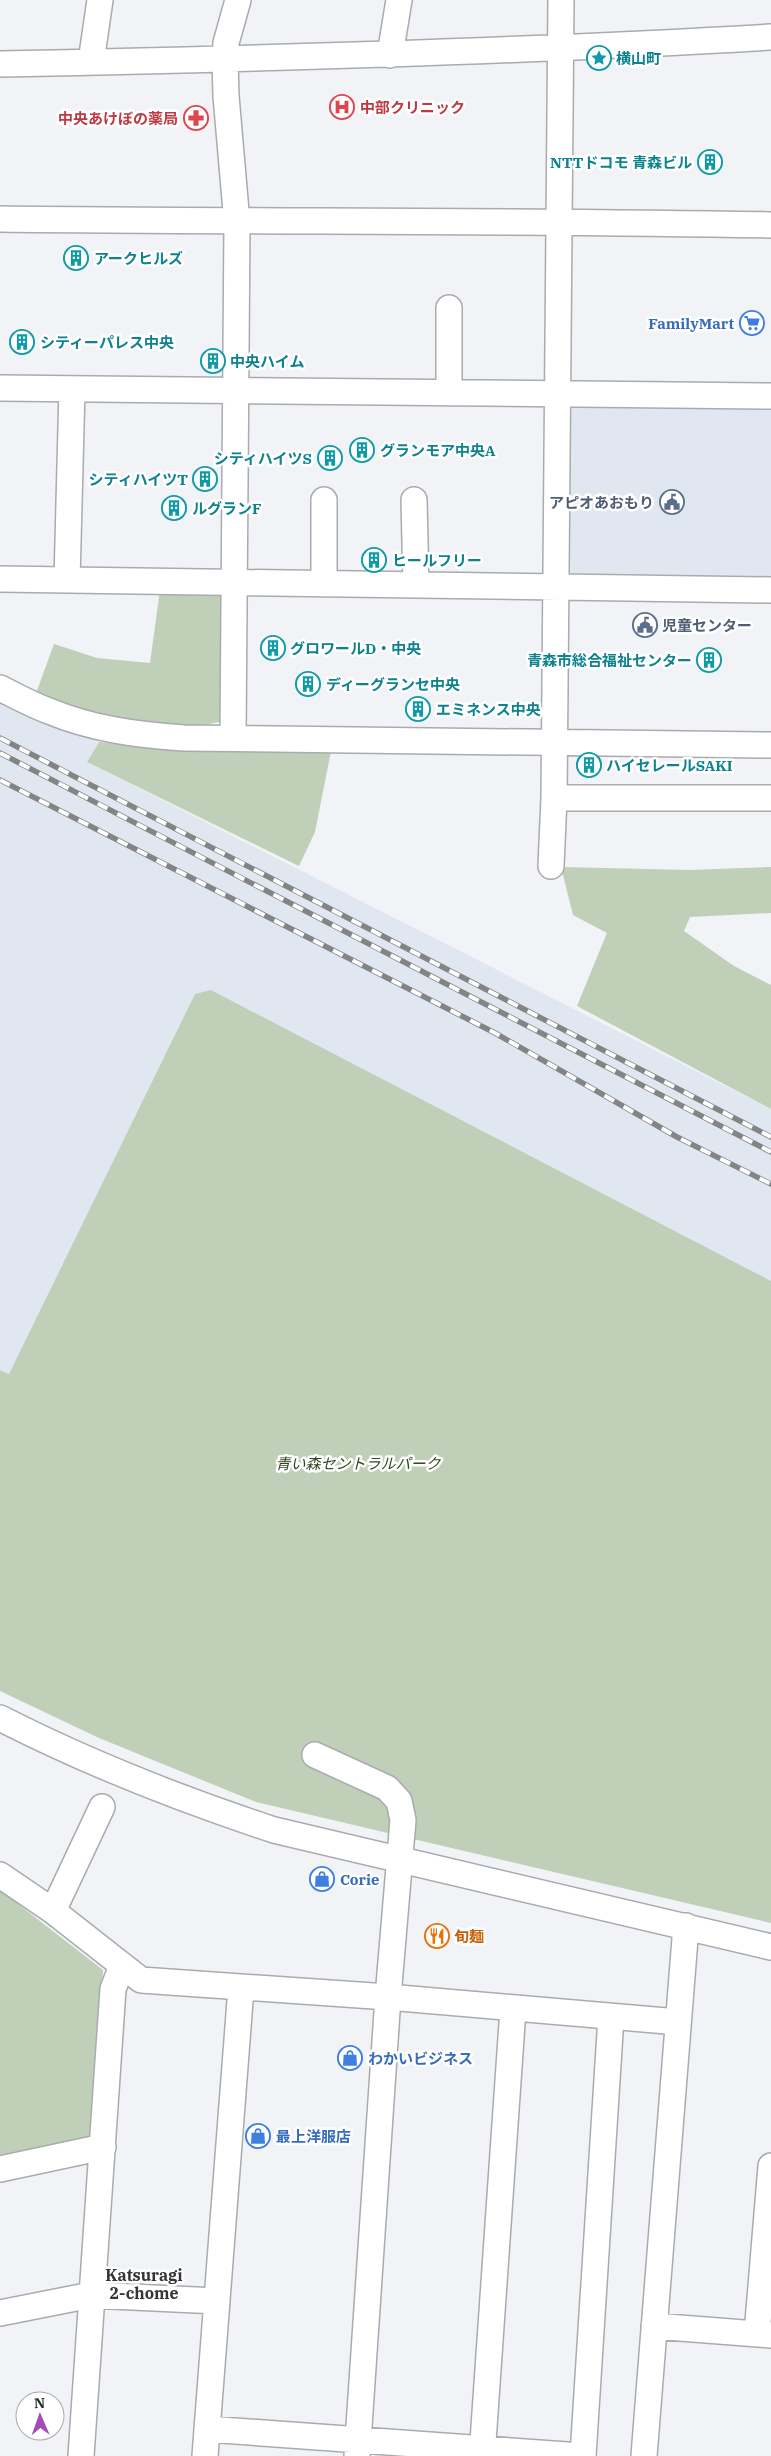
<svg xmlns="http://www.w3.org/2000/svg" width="771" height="2456" font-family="'IBM Plex Serif','Noto Sans JP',serif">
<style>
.built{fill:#e1e7f0}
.green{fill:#c0cfb7}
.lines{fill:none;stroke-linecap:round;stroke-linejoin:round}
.minor-casing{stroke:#a9abae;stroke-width:28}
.minor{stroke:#fff;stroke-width:25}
.rail-casing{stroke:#838486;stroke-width:5.5}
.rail{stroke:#fff;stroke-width:4;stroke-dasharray:11;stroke-linecap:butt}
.labels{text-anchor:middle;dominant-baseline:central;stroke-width:5;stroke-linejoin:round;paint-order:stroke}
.culture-label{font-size:15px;font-weight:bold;fill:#0d838f;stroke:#fff;text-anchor:start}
.health-label{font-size:15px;font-weight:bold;fill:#be3a42;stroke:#fff;text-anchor:start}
.shop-label{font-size:15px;font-weight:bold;fill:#366cbe;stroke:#fff;text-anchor:start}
.service-label{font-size:15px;font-weight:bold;fill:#4e5e75;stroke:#fff;text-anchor:end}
.park-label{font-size:15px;font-style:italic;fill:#30481d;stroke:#fff}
.food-label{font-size:15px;font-weight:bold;fill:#c56008;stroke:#fff;text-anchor:start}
.neighbourhood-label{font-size:16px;font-weight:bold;fill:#333537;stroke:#fff}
</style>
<rect width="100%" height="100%" fill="#f1f3f6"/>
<path class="built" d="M572,407l199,1v170l-197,-1 -6,-8 1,-156z
M0,698l99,44 -12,20 684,347v172l-560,-291 -202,384 -9,-4z"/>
<path class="green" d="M160,590l59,2 5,3 -1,126 -37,8 -75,-12 -76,-21 19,-52 43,14 53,5z
M99,742l69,7 163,2 -16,81 -16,34 -212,-104z
M561,867l129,3 81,-3v46l-81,4 -6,14 50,35 37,19v124l-194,-103 30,-73 -34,-18z
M211,990l560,291v642l-515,-121 -157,-64 -99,-47v-321l9,4 186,-380z
M0,1890l103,80 -8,163 -10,7 -85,20z"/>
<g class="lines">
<defs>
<path id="minor" d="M390,55l9,-55
M91,62l9,-62
M0,64c257,-5 514,-12 771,-27
M0,219c257,3 514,1 771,6
M449,308v85
M0,388l771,8
M324,500v84
M414,500l2,85
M0,579l771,11
M67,580l5,-191
M0,688c16,8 32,17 49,23 43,18 89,24 135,27l587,7
M233,737l4,-514 -11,-127 -1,-37 1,-16 12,-43
M554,798h217
M551,866l3,-68 7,-798
M0,1718c88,45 180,81 274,112l497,117
M315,1755l72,33 12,13 4,19 -15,177 -31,459
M0,1875l53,36 88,69 247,17 290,25
M53,1911l49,-104
M0,2169l103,-22
M0,2313l91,-18 126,6
M654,2326l117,9
M757,2334l14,-168
M207,2429l374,27
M81,2456l32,-467 9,-23
M205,2456l36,-468
M482,2456l31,-447
M583,2456l28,-439
M644,2456l42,-530"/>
</defs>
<use href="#minor" class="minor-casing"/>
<use href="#minor" class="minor"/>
<defs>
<path id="rail" d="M0,738l771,399
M0,753l771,399
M0,780l495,253 182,104 94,47"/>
</defs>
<use href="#rail" class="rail-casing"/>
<use href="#rail" class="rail"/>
</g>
<defs>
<symbol id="sight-ring" viewBox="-11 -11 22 22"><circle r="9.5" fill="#fff" stroke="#0f9aa8" stroke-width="1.5"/><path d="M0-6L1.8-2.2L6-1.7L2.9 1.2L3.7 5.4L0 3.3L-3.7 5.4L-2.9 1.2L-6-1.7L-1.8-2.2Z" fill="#0f9aa8"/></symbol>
<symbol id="hospital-ring" viewBox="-11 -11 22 22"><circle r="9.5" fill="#fff" stroke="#e0444e" stroke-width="1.5"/><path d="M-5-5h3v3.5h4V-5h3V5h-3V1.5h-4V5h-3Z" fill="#e0444e"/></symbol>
<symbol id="pharmacy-ring" viewBox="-11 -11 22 22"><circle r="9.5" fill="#fff" stroke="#e0444e" stroke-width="1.5"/><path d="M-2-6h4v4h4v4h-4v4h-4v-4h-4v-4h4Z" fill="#e0444e"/></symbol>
<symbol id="building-ring" viewBox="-11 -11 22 22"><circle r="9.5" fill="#fff" stroke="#0f9aa8" stroke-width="1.5"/><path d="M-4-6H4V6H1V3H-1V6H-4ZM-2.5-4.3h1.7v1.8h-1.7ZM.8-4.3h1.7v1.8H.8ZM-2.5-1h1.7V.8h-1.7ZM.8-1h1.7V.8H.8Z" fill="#0f9aa8"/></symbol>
<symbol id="supermarket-ring" viewBox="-11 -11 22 22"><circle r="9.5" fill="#fff" stroke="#3f7fe0" stroke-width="1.5"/><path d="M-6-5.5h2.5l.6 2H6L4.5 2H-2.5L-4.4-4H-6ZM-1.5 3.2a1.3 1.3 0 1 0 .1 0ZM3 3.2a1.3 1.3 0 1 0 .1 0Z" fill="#3f7fe0"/></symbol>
<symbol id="civic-ring" viewBox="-11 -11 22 22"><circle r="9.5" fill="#fff" stroke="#5c6f8a" stroke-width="1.5"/><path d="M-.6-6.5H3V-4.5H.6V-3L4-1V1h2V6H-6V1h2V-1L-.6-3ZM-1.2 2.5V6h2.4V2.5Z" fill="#5c6f8a"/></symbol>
<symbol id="shop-ring" viewBox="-11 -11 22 22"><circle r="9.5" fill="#fff" stroke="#3f7fe0" stroke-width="1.5"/><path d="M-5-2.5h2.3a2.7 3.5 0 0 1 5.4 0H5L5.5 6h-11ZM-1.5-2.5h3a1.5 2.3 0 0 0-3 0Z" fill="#3f7fe0"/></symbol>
<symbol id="restaurant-ring" viewBox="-11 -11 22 22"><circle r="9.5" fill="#fff" stroke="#e8710a" stroke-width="1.5"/><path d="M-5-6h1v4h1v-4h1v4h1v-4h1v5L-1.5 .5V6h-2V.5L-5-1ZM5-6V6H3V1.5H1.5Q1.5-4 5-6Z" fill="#e8710a"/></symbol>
</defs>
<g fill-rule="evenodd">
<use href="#sight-ring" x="585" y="44" width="28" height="28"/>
<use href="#hospital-ring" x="328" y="93" width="28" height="28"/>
<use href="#pharmacy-ring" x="182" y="104" width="28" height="28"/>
<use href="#building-ring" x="696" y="148" width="28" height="28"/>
<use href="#building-ring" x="62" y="244" width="28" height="28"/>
<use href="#supermarket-ring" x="738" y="309" width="28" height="28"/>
<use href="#building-ring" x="8" y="328" width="28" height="28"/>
<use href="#building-ring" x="199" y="347" width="28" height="28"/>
<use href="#building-ring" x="348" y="436" width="28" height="28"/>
<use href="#building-ring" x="316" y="444" width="28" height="28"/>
<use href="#building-ring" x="191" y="465" width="28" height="28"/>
<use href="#civic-ring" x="658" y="488" width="28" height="28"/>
<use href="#building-ring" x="160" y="494" width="28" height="28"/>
<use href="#building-ring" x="360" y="546" width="28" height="28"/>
<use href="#civic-ring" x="631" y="611" width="28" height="28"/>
<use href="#building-ring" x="259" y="634" width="28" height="28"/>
<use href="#building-ring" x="695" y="646" width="28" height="28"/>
<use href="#building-ring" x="294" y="670" width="28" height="28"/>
<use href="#building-ring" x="404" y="695" width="28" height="28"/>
<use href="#building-ring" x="575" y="751" width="28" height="28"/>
<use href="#shop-ring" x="308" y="1865" width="28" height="28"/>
<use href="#restaurant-ring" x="423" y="1922" width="28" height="28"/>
<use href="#shop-ring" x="336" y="2044" width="28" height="28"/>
<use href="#shop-ring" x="244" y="2122" width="28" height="28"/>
</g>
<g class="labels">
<g class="culture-label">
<text x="616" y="58">横山町</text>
<text x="692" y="162" text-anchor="end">NTTドコモ 青森ビル</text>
<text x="94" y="258">アークヒルズ</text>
<text x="40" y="342">シティーパレス中央</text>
<text x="230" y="361">中央ハイム</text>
<text x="380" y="450">グランモア中央A</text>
<text x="312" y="458" text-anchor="end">シティハイツS</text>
<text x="188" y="479" text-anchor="end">シティハイツT</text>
<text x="192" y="508">ルグランF</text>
<text x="392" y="560">ヒールフリー</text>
<text x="290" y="648">グロワールD・中央</text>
<text x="692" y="660" text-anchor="end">青森市総合福祉センター</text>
<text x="326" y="684">ディーグランセ中央</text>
<text x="436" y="709">エミネンス中央</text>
<text x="606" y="765">ハイセレールSAKI</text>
</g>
<g class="health-label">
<text x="360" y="107">中部クリニック</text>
<text x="178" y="118" text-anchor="end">中央あけぼの薬局</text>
</g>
<g class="shop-label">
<text x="734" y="323" text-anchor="end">FamilyMart</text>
<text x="340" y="1879">Corie</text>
<text x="368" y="2058">わかいビジネス</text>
<text x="276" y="2136">最上洋服店</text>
</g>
<g class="service-label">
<text x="654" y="502">アピオあおもり</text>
<text x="662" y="625" text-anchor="start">児童センター</text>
</g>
<g class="park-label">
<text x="358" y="1463">青い森セントラルパーク</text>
</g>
<g class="food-label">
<text x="454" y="1936">旬麺</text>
</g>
<g class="neighbourhood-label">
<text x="144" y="2275">Katsuragi<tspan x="144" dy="18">2-chome</tspan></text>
</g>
</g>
<g transform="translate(40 2416) rotate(358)"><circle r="24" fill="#ffffff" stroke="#aaaaab"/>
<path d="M0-4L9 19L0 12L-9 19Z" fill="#a44bb7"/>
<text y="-8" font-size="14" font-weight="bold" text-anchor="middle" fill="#2a2b2c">N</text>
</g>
</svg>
